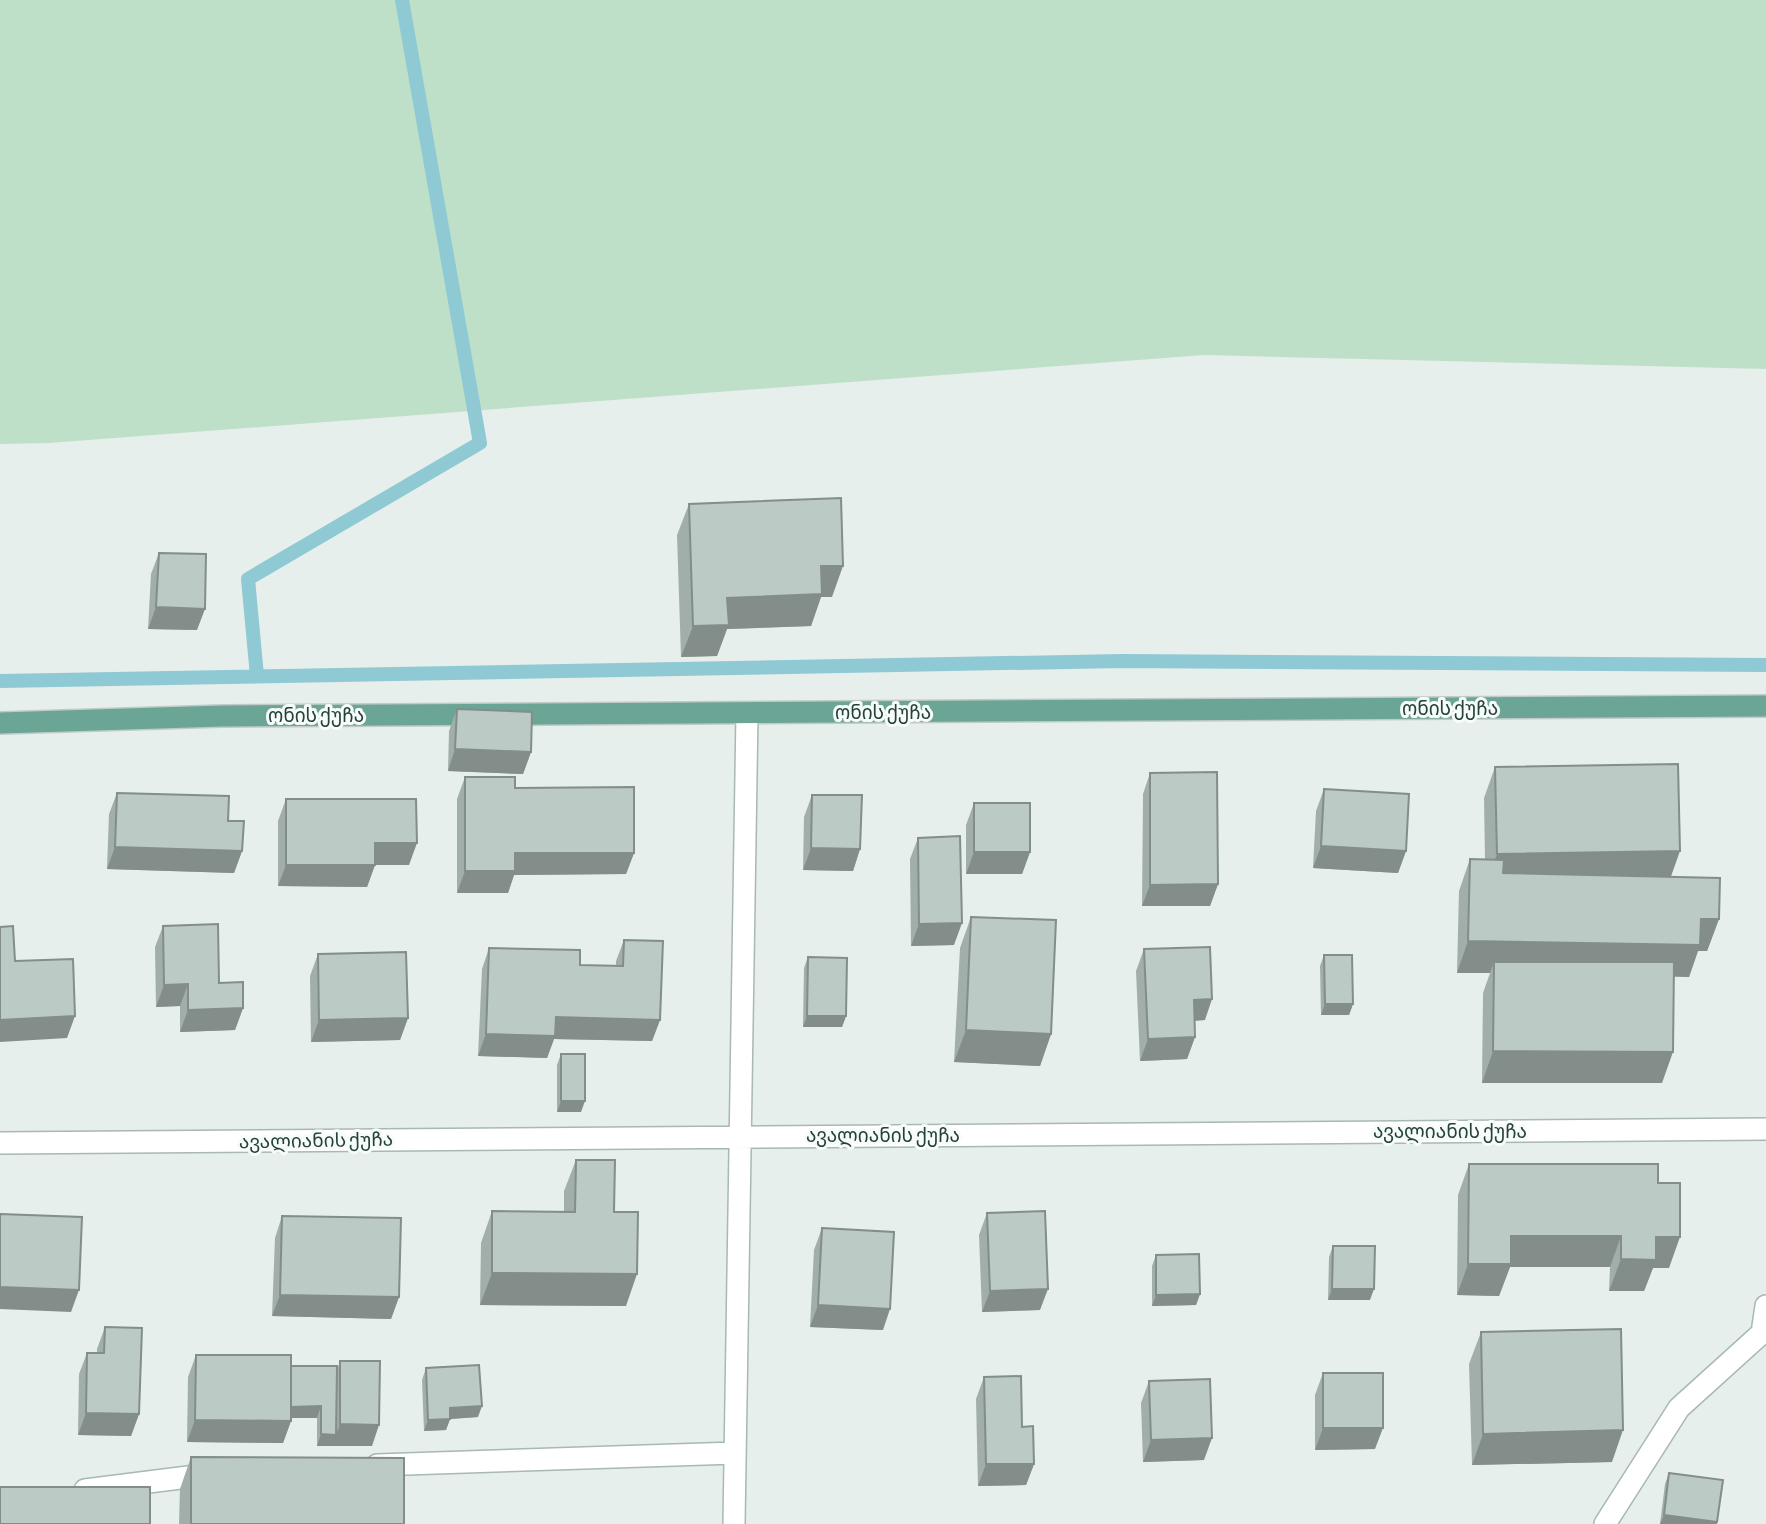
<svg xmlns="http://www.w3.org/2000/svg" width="1766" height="1524" font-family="'Asap Condensed','Noto Sans Georgian',sans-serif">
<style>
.green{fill:#bfe0c8}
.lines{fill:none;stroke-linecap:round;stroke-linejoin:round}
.stream{stroke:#8ec9d4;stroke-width:14}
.minor-casing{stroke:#a8b8b2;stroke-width:24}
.major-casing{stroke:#c2cac8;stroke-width:24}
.minor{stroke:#fff;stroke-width:21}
.major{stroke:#6aa596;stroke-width:21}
.wall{fill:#a1aea9}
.shaded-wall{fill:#838d89}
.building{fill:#bbcac4;stroke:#838d89;stroke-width:2}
.labels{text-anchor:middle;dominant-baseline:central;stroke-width:6;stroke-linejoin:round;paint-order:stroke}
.street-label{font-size:19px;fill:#24423a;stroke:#f7fbf9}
</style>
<rect width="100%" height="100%" fill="#e6efeb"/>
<path class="green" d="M0,0h1766v369l-562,-14 -1155,88 -49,1z"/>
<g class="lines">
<path class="stream" d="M257,676l-9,-97 232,-136 -78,-443
M0,681l1122,-20 644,4"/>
<defs>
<path id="minor" d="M0,1143l1766,-14
M377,1465l358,-12
M85,1490l127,-16
M734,1524l13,-811
M1605,1524l74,-116 83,-75 4,-27"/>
<path id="major" d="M0,723l222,-7 1544,-10"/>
</defs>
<use href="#minor" class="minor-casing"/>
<use href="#major" class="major-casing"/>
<use href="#minor" class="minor"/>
<use href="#major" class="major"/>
</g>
<path class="wall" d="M689,504l143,93h-11l-10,29 -84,3 -10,27 -36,1 -4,-122z
M159,553l38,77 -49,-1 3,-55z
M457,709l74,43 -8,22 -75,-3 1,-40z
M1495,767l176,110 48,42 -12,32h-9l-9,26 -15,-1 -12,107h-180l1,-90 7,-20h-33l2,-82 11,-32h15l-1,-61z
M1150,773l68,111 -8,22h-68l1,-112z
M465,777l50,11 119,65 -8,21 -112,1 -6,18h-51v-94z
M1324,789l82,62 -8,22 -85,-5 3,-57z
M117,793l111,28 14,30 -8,22 -127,-4 2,-55z
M812,795l48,54 -7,22 -50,-1 1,-53z
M286,799l123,66h-34l-8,22 -89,-1v-65z
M974,803l56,49 -8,22h-56v-49z
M918,838l36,107 -43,1 -1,-87z
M971,917l80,117 -11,32 -86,-4 6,-114z
M163,926l56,57 24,25 -8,22 -55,2v-26l-24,1 -1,-60z
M624,940l36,80 -8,21 -98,-2 -7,19 -69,-2 4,-87 7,-21 91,17 36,1v-5z
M1144,949l61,71 -10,1v16l-8,22 -47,2 -4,-90z
M318,954l90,64 -8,22 -89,2 -1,-66z
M1324,955l29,49 -4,11h-28l-1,-49z
M808,957l38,59 -4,11h-39l1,-59z
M561,1054l20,58h-24v-47z
M576,1160l38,52 12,94 -146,-1 1,-62 11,-32 72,1v-21z
M1469,1164l189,19 11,85h-16l-9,23h-35l1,-24h-100l-11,29 -42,-1 1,-100z
M987,1213l53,97 -58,2 -3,-77z
M282,1216l117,81 -8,22 -119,-3 3,-78z
M822,1228l61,102 -73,-3 4,-77z
M1333,1246l37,54h-42l1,-43z
M1156,1255l44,39 -4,11 -44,1v-40z
M105,1327l34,87 -8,22 -53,-1 1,-61 8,-21h10v-4z
M1481,1332l131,130 -140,3 -3,-101z
M196,1355l141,15 3,-9 32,85h-55v-28h-26v3l-8,22 -96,-1 1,-65z
M426,1368l52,49 -28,2 -4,11 -22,1 -2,-51z
M1323,1373l52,76 -60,1v-55z
M984,1377l38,50 12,37 -8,21 -48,1 -2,-87z
M1149,1381l55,79 -61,2 -2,-59z
M191,1457l213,67h-225l1,-35z
M1669,1473l48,49v2h-57l5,-40z"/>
<path class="shaded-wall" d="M821,566h22l-11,31h-11l-10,29 -84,3 -10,27 -36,1 12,-31 34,-28z
M156,607l49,2 -8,21 -49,-1z
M455,749l76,3 -8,22 -75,-3z
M375,843h42l-8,22h-42z
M1321,846l85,5 -8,22 -85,-5z
M115,847l127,4 -8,22 -127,-4z
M811,848l49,1 -7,22 -50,-1z
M1680,851l-11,31 -184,4 12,-32z
M974,852h56l-8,22h-56z
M515,853h119l-8,21 -112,1 -6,18h-51l8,-22z
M286,865h89l-8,22 -89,-1z
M1218,884l-8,22h-68l8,-21z
M1701,919h18l-12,32h-9l-9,26 -195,-4v-11l-4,11h-33l11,-32z
M962,923l-8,22 -43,1 8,-22z
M188,984l-8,22 -24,1 8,-22z
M1212,999l-7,21 -19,1 8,-21z
M1325,1004h28l-4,11h-28z
M243,1008l-8,22 -55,2 8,-22z
M75,1016l-8,22 -67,4v-22z
M807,1016h39l-4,11h-39z
M556,1017l104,3 -8,21 -98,-2 -7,19 -69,-2 8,-22z
M408,1018l-8,22 -89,2 8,-22z
M966,1030l85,4 -11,32 -86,-4z
M1195,1037l-8,22 -47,2 8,-22z
M1493,1051l180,1 -11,31h-180z
M561,1101h24l-4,11h-24z
M1511,1236h110l-11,31h-100l-11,29 -42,-1 11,-31z
M1656,1237h24l-11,31h-16l-9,23h-35l12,-32z
M492,1273l145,1 -11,32 -146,-1z
M0,1287l79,3 -8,22 -71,-3z
M1048,1289l-8,21 -58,2 8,-21z
M1332,1289h42l-4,11h-42z
M1200,1294l-4,11 -44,1 4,-11z
M280,1295l119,2 -8,22 -119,-3z
M818,1305l72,4 -7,21 -73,-3z
M321,1406l-4,12h-34l4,-11z
M482,1406l-4,11 -28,2 -4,11 -22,1 4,-11 22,-12z
M86,1413l53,1 -8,22 -53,-1z
M195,1420l96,1 -8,22 -96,-1z
M340,1424l39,1 -7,21h-55l4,-12 15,1z
M1323,1428h60l-8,21 -60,1z
M1623,1430l-11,32 -140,3 11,-31z
M1212,1438l-8,22 -61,2 8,-22z
M986,1464h48l-8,21 -48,1z
M1664,1515l53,7v2h-57z"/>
<path class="building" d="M841,498l2,68h-22l1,28 -95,4 2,27 -36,1 -4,-122z
M159,553l47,1 -1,55 -49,-2z
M457,709l75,3 -1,40 -76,-3z
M1678,764l2,87 -183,3 -2,-87z
M1217,772l1,112 -68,1v-112z
M465,777h50v11l119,-1v66h-119v18h-50z
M1324,789l85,5 -3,57 -85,-5z
M117,793l112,3 -1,25h16l-2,30 -127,-4z
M812,795h50l-2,54 -49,-1z
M286,799h130l1,44h-42v22h-89z
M974,803h56v49h-56z
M960,836l2,87 -43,1 -1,-86z
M1470,859l34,1 -1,13 217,5 -1,41h-18l-1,26 -232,-4z
M971,917l85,3 -5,114 -85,-4z
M218,924l1,59 24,-1v26l-55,2v-26l-24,1 -1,-59z
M13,926l2,35 58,-2 2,57 -75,4v-93z
M624,940l39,1 -3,79 -104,-3 -1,19 -69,-2 3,-86 91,2v15l43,1z
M1210,947l2,52 -18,1 1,37 -47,2 -4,-90z
M406,952l2,66 -89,2 -1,-66z
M1324,955h28l1,49h-28z
M808,957l39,1 -1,58h-39z
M1494,962h180l-1,90 -180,-1z
M561,1054h24v47h-24z
M576,1160h39l-1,52h24l-1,62 -145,-1v-62l83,1z
M1469,1164h189v19h22v54h-24v23l-35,-1v-23h-110v28h-43z
M1045,1211l3,78 -58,2 -3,-78z
M0,1214l82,3 -3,73 -79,-3z
M282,1216l119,2 -2,79 -119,-2z
M822,1228l72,4 -4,77 -72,-4z
M1333,1246h42l-1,43h-42z
M1199,1254l1,40 -44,1v-40z
M105,1327l37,1 -3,86 -53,-1 1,-60h17z
M1621,1329l2,101 -140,4 -2,-102z
M196,1355h95v66l-96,-1z
M340,1361h40l-1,64 -39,-1z
M479,1365l3,41 -32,2v11l-22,1 -2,-52z
M291,1366h46l-1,69 -15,-1v-28l-30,1z
M1323,1373h60v55h-60z
M1021,1376l1,51 11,-1 1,38h-48l-2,-87z
M1210,1379l2,59 -61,2 -2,-59z
M191,1457l213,1v66h-213z
M1669,1473l54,7 -6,42 -53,-7z
M0,1487h150v37h-150z"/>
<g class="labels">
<g class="street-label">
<text x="1450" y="708">ონის ქუჩა</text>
<text x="883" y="712">ონის ქუჩა</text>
<text x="316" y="715">ონის ქუჩა</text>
<text x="1450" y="1131">ავალიანის ქუჩა</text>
<text x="883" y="1135">ავალიანის ქუჩა</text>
<text transform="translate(316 1140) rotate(-1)">ავალიანის ქუჩა</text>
</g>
</g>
</svg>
